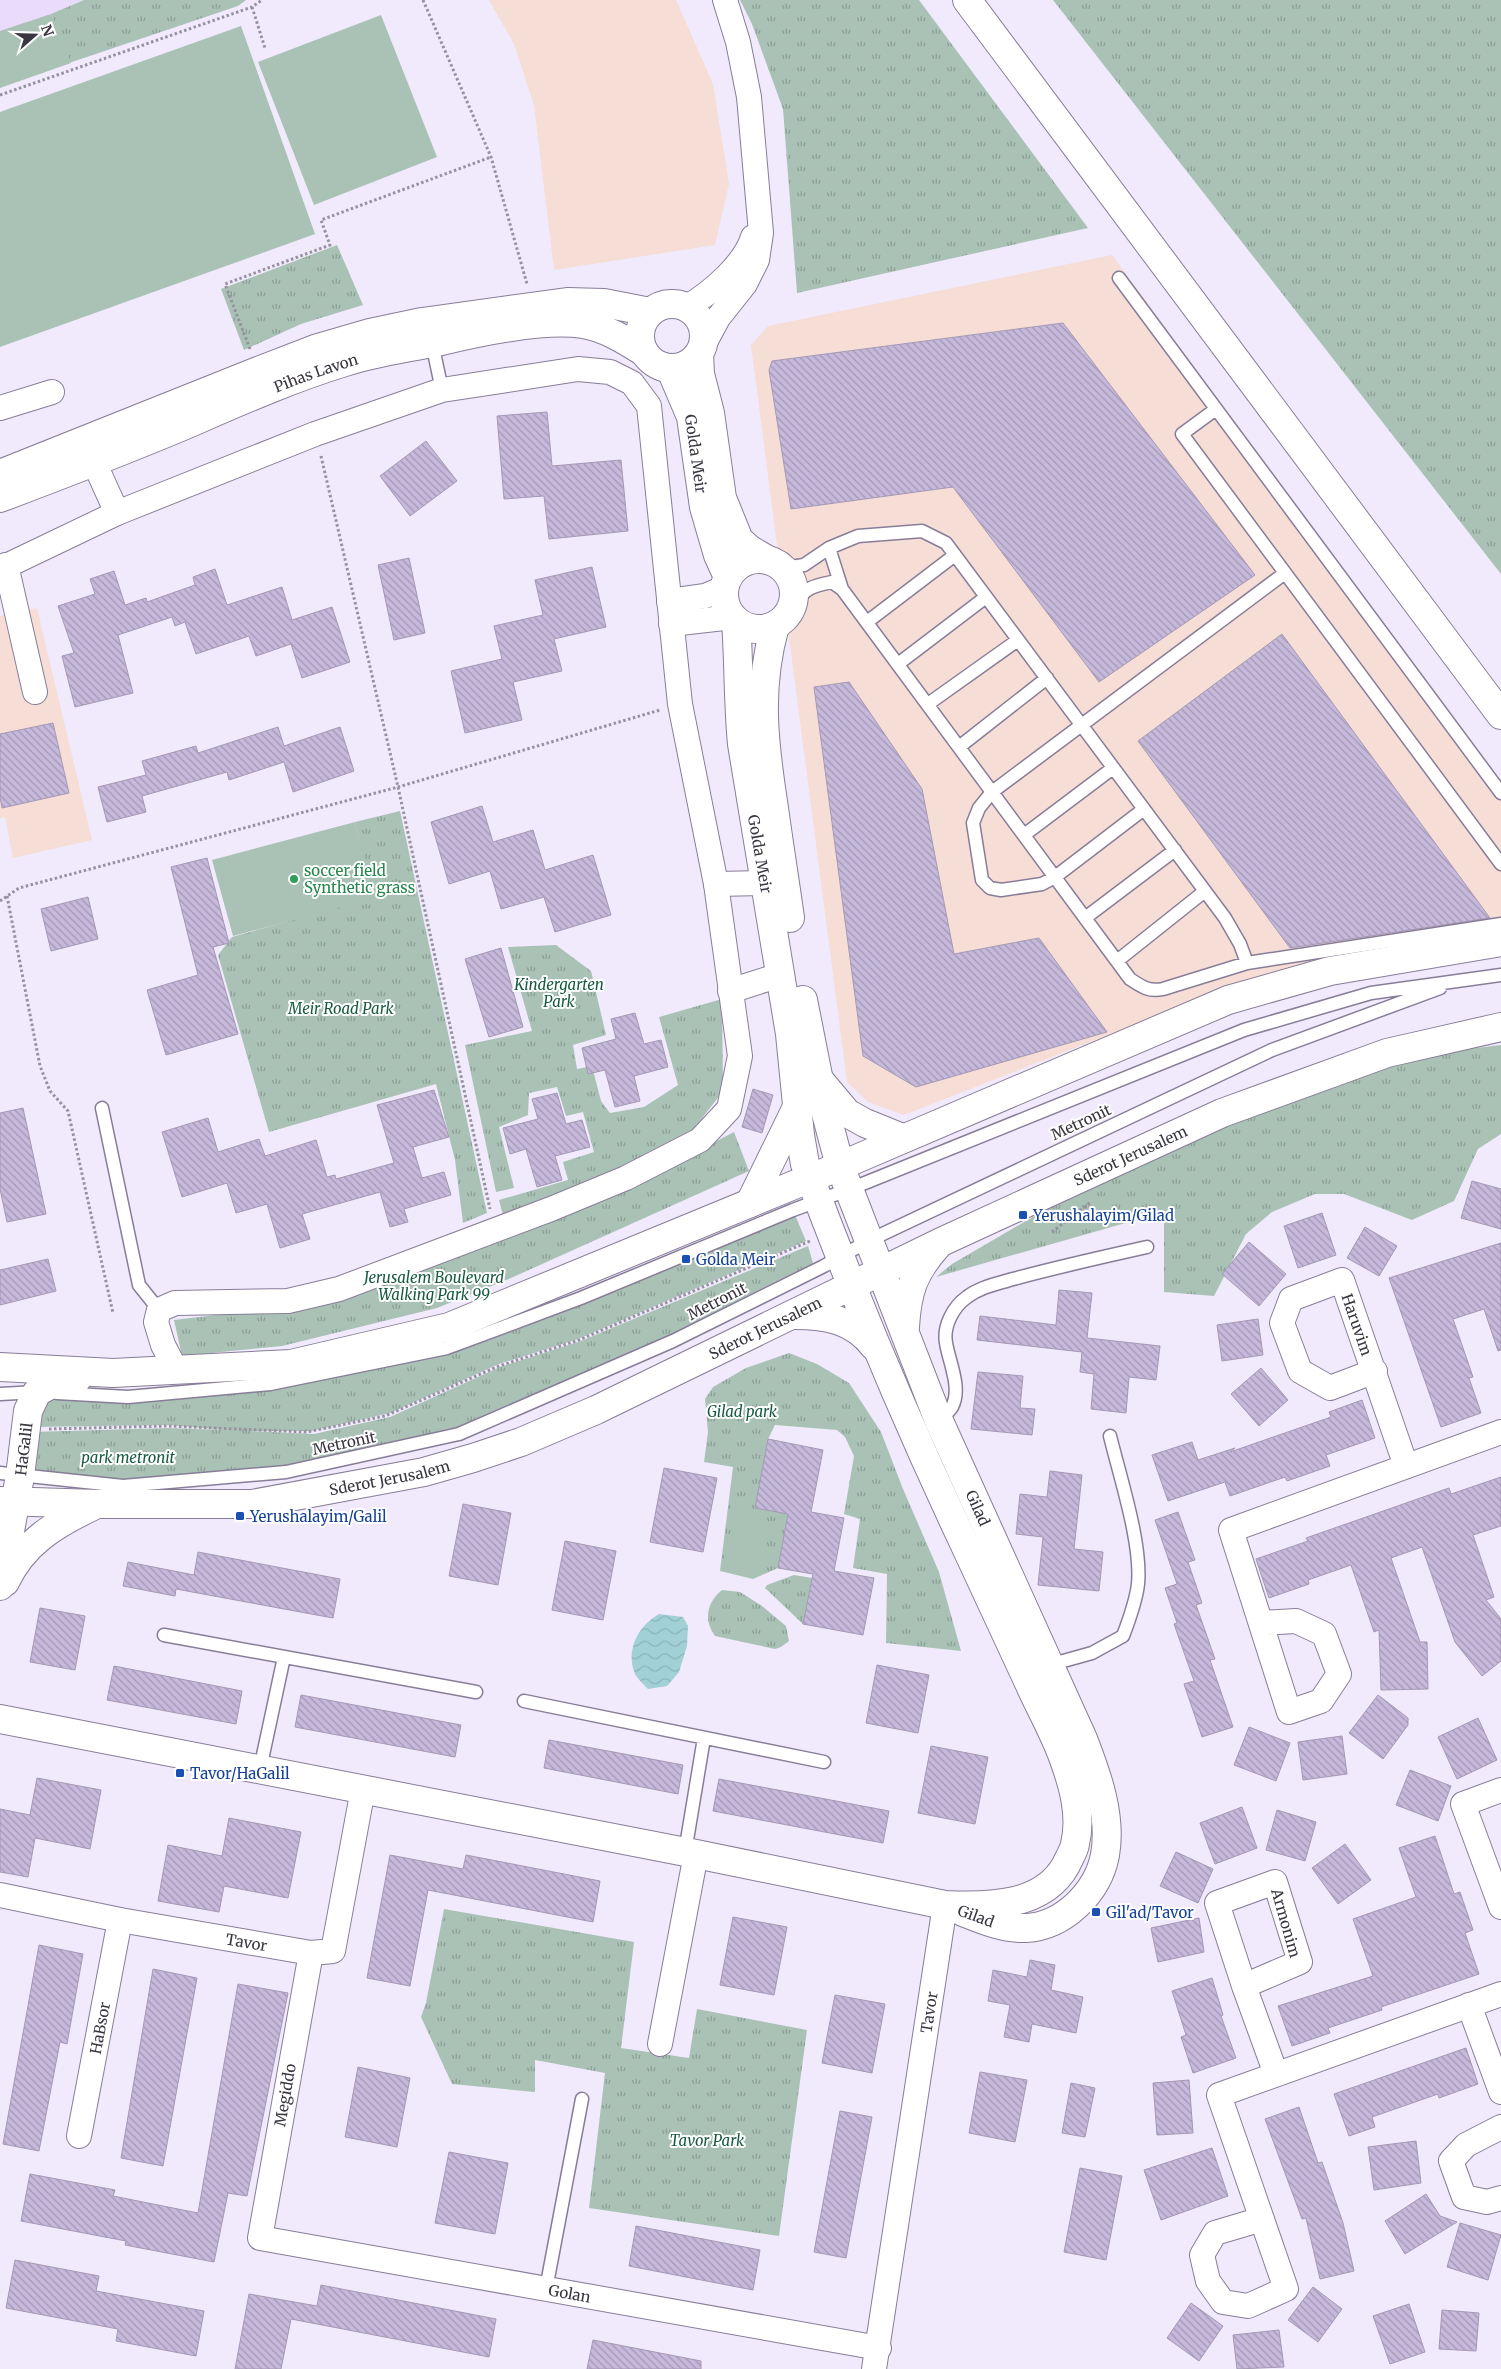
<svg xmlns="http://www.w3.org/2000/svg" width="1501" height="2369" font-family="Merriweather,serif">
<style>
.commercial{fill:#f6ddd6}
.built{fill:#e8dcfa}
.grass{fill:url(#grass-tufts)}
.pitch{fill:#aac2b5}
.water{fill:url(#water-waves)}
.building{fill:url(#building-back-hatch);stroke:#a499b4}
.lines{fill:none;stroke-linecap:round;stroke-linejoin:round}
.lane-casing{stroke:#887d98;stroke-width:15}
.street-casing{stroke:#887d98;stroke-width:26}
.secondary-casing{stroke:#887d98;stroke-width:30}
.path{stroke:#96919f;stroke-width:3;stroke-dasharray:2.5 2.5;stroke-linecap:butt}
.lane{stroke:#fff;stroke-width:12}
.street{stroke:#fff;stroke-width:24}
.secondary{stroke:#fff;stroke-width:28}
.leisure-dot{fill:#2e9e5b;stroke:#fff;stroke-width:2}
.transit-dot{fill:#1a4fb4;stroke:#fff;stroke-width:2}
.labels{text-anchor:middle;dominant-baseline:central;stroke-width:4;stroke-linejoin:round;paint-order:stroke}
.street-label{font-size:15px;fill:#3a3641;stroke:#fff}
.leisure-label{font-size:15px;fill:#27864d;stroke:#fff;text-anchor:start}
.park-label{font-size:15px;font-style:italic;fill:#165a40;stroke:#fff}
.transit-label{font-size:15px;fill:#164399;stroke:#fff;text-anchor:start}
</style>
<defs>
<pattern id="grass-tufts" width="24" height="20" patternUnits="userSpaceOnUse" patternTransform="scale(1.25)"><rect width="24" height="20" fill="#aac2b5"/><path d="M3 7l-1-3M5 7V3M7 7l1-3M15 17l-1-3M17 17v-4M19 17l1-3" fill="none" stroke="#8b9e95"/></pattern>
<pattern id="water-waves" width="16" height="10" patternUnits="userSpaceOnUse" patternTransform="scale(1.25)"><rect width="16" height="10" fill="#a1d1d6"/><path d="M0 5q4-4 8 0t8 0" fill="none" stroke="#8bb4b9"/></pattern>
<pattern id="building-back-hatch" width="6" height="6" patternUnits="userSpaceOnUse" patternTransform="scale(1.25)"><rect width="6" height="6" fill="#c6b9db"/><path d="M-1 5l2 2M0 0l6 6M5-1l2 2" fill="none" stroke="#a297b3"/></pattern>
</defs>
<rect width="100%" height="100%" fill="#f0eafc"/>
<path class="commercial" d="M489,0h187l37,84 16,100 -14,61 -161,25 -20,-165 -20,-61z
M1112,255l389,529v151l-266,50 -331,130 -36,-13 -21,-20 -96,-737 17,-19z
M37,608l55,232 -79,18 -8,-41 -5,1v-202z"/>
<path class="built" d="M0,0h84l-32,14 -52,74z"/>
<path class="grass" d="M84,0h162l-8,6 -169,57 -18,-49z
M740,0h179l169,228 -291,65 -14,-184 -31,-85z
M1053,0h448v574z
M337,245l26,60 -62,19 -57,26 -23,-61z
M400,811l87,402 -24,10 -8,-63 -19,-76 -167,48 -51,-177 14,-18 141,-40 -18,-75z
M556,945l35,26 15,64 -33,10 4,24 15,-3 9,35 9,12 34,-6 34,-22 -19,-68 63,-18 1,92 -30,39 -71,40 -118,49 -5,-19 69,-20 -5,-18 31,-10 -11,-40 -17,4 -9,-29 -28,6 -1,22 -29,12 15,61 -18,4 -31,-147 67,-14 -24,-84z
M1501,1045v89l-23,15 -24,52 -42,19 -68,-26h-29l-43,18 -26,22 -32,62 -50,-4v-80l-228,65 16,-13 127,-74 154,-74 104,-37 98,-26z
M734,1132l15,39 -238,107 -74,30 -155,38 -100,10 -8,-36 100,-12 416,-153z
M793,1210l13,31 -228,98 -79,25 -109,49 -79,18h-62l65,3 76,-17 110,-50 81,-26 227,-95 7,24 -356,164 -173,38 -160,13 -99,-13 4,-40 137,-4 58,2 -57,-5 -136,2 13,-30 224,-13 177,-36z
M789,1353l28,11 32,19 32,49 22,57 36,83 22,79 -75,-8 1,-69 -34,-6 7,-49 -16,-5 10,-58 -9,-19 -8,-7 -62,-5 -7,14 -13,69 33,6 -10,54 -25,11 -33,-8 13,-104 -29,-5 4,-30 -3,-33 8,-12 33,-19z
M794,1575l18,3 -9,46 -38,-36 2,-3z
M722,1590l18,2 22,14 24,20 3,15 -8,6 -6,2 -60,-13c-12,-16 -8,-34 7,-46z
M444,1909l190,33 -13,106 68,10 8,-49 110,21 -28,206 -190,-28 16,-135 -70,-13v32l-83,-8 -31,-67 5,-14z"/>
<path class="pitch" d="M51,14l20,49 -71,25v-57z
M381,15l56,142 -123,48 -56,-143z
M241,26l74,208 -315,113v-235z
M355,822l20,76 -142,38 -21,-76z
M734,1515l36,7 -11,53 -36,-7z"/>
<path class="water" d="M659,1614l24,3 5,9 -1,20 -8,26 -12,14 -19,3c-4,-4 -10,-10 -13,-15 -10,-24 3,-48 24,-60z"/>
<path class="building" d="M1063,323l192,252 -156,107 -146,-195 -162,22 -22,-139 3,-9z
M547,412l5,54 69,-6 7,71 -79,8 -5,-43 -40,3 -7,-83z
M426,441l31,40 -47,35 -30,-40z
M409,558l16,75 -31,7 -16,-75z
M592,567l14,60 -52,12 8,32 -49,11 9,38 -57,13 -14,-62 51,-12 -8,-33 49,-11 -8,-35z
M215,569l12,36 55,-18 10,33 40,-13 18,55 -48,16 -11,-34 -35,12 -7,-20 -53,18 -11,-32 -10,4 -3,-9 -54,18 15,58 -58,14 -13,-51 12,-3 -16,-47 37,-12 -5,-15 24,-8 11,34 21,-7 1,4 48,-17 -2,-8z
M1282,634l208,284 -200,30 -152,-207z
M849,682l73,107 32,165 85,-16 68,94 -191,55 -53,-31 -49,-369z
M53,723l16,70 -67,15 -2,-11v-63z
M278,727l6,19 56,-19 14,44 -61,21 -9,-30 -55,18 -2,-8 -85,24 4,16 -39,10 -9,-35 48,-12 -4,-14 54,-15 2,7z
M482,806l11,36 40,-12 12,40 48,-15 18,60 -56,17 -11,-35 -43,12 -11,-38 -41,13 -18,-62z
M207,858l22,85 -16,4 25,87 -72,21 -19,-65 51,-15 -27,-108z
M88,897l10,42 -47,12 -10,-42z
M501,948l22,79 -34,10 -24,-78z
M635,1013l9,31 17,-4 7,27 -34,9 6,25 -25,6 -10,-37 -17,4 -6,-26 34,-9 -5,-20z
M753,1089l20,6 -11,38 -20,-6z
M434,1090l15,47 -36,10 9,31 22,-6 7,23 -47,14 4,13 -18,5 -10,-35 -78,22 8,25 -30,9 -13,-44 -31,9 -9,-30 -45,14 -20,-65 46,-14 10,34 41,-13 6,17 51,-16 11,37 8,-2 1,4 58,-16 -17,-58z
M557,1093l9,31 16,-4 8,27 -35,9 7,24 -25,7 -11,-38 -16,5 -7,-26 35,-9 -6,-20z
M23,1108l23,106 -39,8 -7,-33v-76z
M1472,1181l29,8v40l-40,-11z
M1322,1213l14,42 -38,13 -14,-42z
M1365,1227l32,19 -18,30 -32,-18z
M1249,1242l37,32 -27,32 -37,-32z
M1501,1243v107l-3,1 -14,-42 -31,10 20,58 -4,1 12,35 -40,14 -52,-149z
M48,1259l8,32 -56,14v-35z
M1059,1290l33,3 -5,45 73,8 -4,34 -27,-3 -3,36 -35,-4 3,-35 -14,-2 2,-20 -105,-12 3,-24 76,9z
M1258,1319l5,36 -41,6 -5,-36z
M1261,1368l27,32 -29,26 -28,-32z
M978,1372l45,4 -3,32 15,1 -3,26 -61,-6z
M1362,1400l13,38 -49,17 4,11 -43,15 -2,-4 -55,19 -5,-14 -57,19 -16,-46 40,-13 6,18 37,-12 -5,4 101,-35 -2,-5z
M768,1439l55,11 -12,62 33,6 -10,53 40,7 -11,57 -60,-11 10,-50 -35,-6 10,-54 -33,-6z
M664,1468l53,10 -14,74 -53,-10z
M1050,1471l32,4 -8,74 29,3 -4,39 -61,-6 5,-48 -27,-3 4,-40 27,3z
M1501,1477v49l-28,9 21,62 -8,3 15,19v42l-19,15 -27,-34 -33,-95 -31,11 29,84h7l1,47 -47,1 -2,-60 -5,2 -23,-67 -43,15 1,4 -40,14 -13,-39 52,-18 -2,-3 143,-50 2,6z
M463,1504l48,9 -13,72 -49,-9z
M1178,1512l17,48 -7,2 14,41 -6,2 19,54 -5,1 23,67 -31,10 -18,-53 10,-3 -20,-57 3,-1 -12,-35 12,-4 -22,-64z
M565,1541l51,10 -13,69 -51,-10z
M198,1552l142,27 -7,39 -157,-29 -1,7 -52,-10 5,-24 66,13z
M40,1608l45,8 -10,54 -45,-8z
M877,1665l52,10 -11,58 -52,-10z
M114,1666l128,25 -6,33 -129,-24z
M301,1695l160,30 -6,32 -160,-30z
M1378,1695l30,23v7l-25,34 -34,-26z
M1478,1718l19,42 -40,19 -19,-42z
M1249,1727l41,16 -14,38 -42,-16z
M1342,1736l5,38 -44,6 -5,-38z
M549,1740l134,25 -5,29 -134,-26z
M931,1746l57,11 -13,67 -57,-11z
M1410,1770l41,16 -13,35 -42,-16z
M37,1778l64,12 -11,59 -55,-11 -7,39 -28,-5v-63l30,6z
M719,1779l170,32 -6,32 -170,-32z
M1242,1807l15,41 -42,16 -15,-41z
M1277,1810l39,12 -11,39 -39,-11z
M229,1818l72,14 -13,66 -64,-12 -5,26 -61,-11 10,-56 54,11z
M1435,1836l19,58 6,-2 13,38 -8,3 14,41 -98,33 1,3 -54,18 2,5 -38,13 -14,-40 95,-30 -20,-57 63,-22 -17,-49z
M1345,1844l26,36 -33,24 -26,-36z
M1176,1852l37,17 -15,34 -38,-17z
M390,1855l73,14 3,-14 134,26 -7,41 -165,-32 -18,96 -43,-8z
M733,1917l54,10 -13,68 -54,-10z
M1199,1918l5,34 -46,10 -7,-34z
M39,1945l44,9 -16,90 -7,-2 -21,109 -36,-7z
M1030,1960l25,5 -4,25 32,7 -7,36 -44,-9 -3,18 -25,-5 6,-32 -22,-4 5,-31 34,7z
M153,1969l44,9 -34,188 -42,-8z
M1212,1978l11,37 -2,1 15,42 -43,15 -12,-36 5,-2 -14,-44z
M238,1984l50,9 -41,203 -19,-3 -14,69 -89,-17 1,-4 -105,-20 9,-47 85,16 -2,6 85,17z
M835,1995l50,9 -13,69 -50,-10z
M1466,2048l12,36 -39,14 -1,-4 -66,23 3,10 -26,9 -15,-42z
M358,2067l52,11 -13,69 -52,-10z
M980,2072l47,8 -12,62 -46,-9z
M1189,2080l4,53 -36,2 -4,-52z
M1071,2083l24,5 -10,49 -23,-4z
M1299,2107l19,56 4,-1 21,61 11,48 -34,8 -14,-61 -4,1 -37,-100z
M840,2111l32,6 -26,141 -32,-6z
M1416,2141l5,42 -47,7 -6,-43z
M1212,2148l16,48 -67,24 -17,-50z
M449,2152l59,11 -13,71 -60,-11z
M1080,2168l42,8 -16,84 -42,-8z
M1426,2194l14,22 17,6 -52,32 -20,-33z
M1460,2223l41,12 -13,45 -41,-13z
M636,2226l124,24 -7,40 -124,-24z
M15,2260l84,16 -3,15 108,20 -8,45 -80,-15 2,-12 -112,-21z
M321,2285l175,34 -7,38 -198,-38 -10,50h-46l14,-75 68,12z
M1313,2287l29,22 -24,33 -30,-22z
M1191,2303l32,23 -24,35 -32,-23z
M1409,2304l16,48 -35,12 -17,-48z
M1442,2310l37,3 -3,38 -37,-2z
M1279,2330l5,37 -47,2 -4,-34z
M593,2340l108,21v8h-114z"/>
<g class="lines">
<defs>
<path id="lane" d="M1119,278l382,515
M432,343l10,47
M1216,409l-34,25 319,430
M829,548l13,41
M784,568l20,-3 25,-17 29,-12 64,-5 24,12 279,375 15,26 7,19
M793,605c12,-17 19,-19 39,-23l10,7 288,390c12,8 19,13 33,10l84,-26 254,-39
M867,622l88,-67
M898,664l88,-67
M928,704l90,-64
M959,747l88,-69
M1144,809l-89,68 -13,7 -41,6 -11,-2 -8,-8 -9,-57 6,-15 13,-16 293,-219
M1024,835l89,-67
M1085,918l90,-68
M1117,961l88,-70
M102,1108l37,177 20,25
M57,1393l71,4 142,-13 177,-36 134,-50 212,-88 57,-21 394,-159 127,-37 130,-18
M0,1394l37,-2
M939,1421c4,-4 10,-9 13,-14 10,-19 -3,-45 -6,-64 -3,-17 7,-36 21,-46 13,-10 30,-13 46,-18 44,-12 89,-22 134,-32
M0,1473l123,13 163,-14 173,-38 214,-93 151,-75 46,-26 402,-190 168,-62
M164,1635l312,57
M1049,1665l43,-12 31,-17c6,-16 13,-34 15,-52 4,-40 -18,-107 -28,-148
M524,1701l300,61
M260,1769l24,-112
M685,1852l19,-114
M546,2289l36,-190"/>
<g id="street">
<path d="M687,307c24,-14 58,-43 66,-70"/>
<path d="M703,346l15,-28 27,-34 12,-24 4,-27 -12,-136 -11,-55 -13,-42"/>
<path d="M0,408l52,-16"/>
<path d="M94,462l23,51"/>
<path d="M6,565l29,127"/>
<path d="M0,569l117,-56 198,-79 127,-44 136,-21 32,3 22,11 17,23 31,298 36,180 24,172 -11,53 -29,31 -74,38 -75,31 -212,80 -51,12 -113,2 -16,7 -3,12 7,23 12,23"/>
<path d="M669,601l36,-5 19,-8"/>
<path d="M671,624l62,-7"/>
<path d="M716,884l50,-1"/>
<path d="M730,991l50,-16"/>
<path id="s1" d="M1375,1371l-45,17 -30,-17 -18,-48 9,-24 51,-19 64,186"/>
<path d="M1261,1623l35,-2 28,13 15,40 -18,27 -32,11 -58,-182 270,-98"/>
<path d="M1501,1790l-38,14 38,103"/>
<path id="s2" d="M0,1895l120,25 191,33 22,-2 30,-162"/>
<path id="s3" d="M311,1953l-51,285 619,110"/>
<path d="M1244,1986l56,-24 -25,-80 -58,21 27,83 32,88"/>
<path d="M1469,2005l32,87"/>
<path d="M660,2044l36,-190"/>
<path d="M1501,2127l-35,18 -15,16 13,36 23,5 14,-4"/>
<path id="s4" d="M79,2136l41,-216"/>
<path d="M1262,2219l-47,14 -13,22 6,26 15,21 25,4 38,-17 -67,-194 282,-101"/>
<path id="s5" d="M874,2369l71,-464"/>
</g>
<g id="secondary">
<path d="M967,0l534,715"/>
<circle cx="672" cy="336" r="32"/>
<path d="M699,354l1,20 10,39 12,85 17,42 10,9 17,10"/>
<path id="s6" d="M661,366l10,4 20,47 13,90 14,48 10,22"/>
<path d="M0,474l258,-103 57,-22 55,-16 52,-11 145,-20 37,1 46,9"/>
<path id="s7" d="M0,498c61,-23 123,-47 183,-72 53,-23 106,-47 162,-64 31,-10 64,-14 96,-21 39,-9 103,-23 142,-17 23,4 42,16 61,28"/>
<circle cx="759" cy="594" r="35"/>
<path d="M775,626c-18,63 -11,118 -1,182 5,37 11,74 16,110"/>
<path id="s8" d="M803,1000l21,106 16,60 99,255 144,318c14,36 29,77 22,116 -7,37 -41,71 -79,73 -22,1 -43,-8 -63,-16"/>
<path d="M821,1082l26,31 18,10 37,15"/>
<path d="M750,1203l47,-96"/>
<path d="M795,1315c32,0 59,5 79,31"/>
<path d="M905,1327c2,-35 8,-54 32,-81"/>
<path d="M0,1367l113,6 178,-9 158,-37 391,-161 388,-166 102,-29 171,-29"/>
<path id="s9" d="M0,1501l98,3h154l172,-32 49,-14 48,-16 75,-32 343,-167 283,-130 165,-60 114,-26"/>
<path d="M5,1582c18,-39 50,-58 88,-76"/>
<path id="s10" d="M0,1586l20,-110 8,-65 9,-19 15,-8 25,-5"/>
<path d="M0,1719l696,135 249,51c42,2 98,2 121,-40 3,-7 8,-14 9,-21 7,-29 -2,-60 -12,-87 -9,-25 -23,-49 -34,-74 -22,-47 -44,-94 -66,-142 -58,-123 -111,-249 -158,-377l-5,-29 -10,-101 -48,-290c-4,-41 -3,-82 -6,-123"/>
</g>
</defs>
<use href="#lane" class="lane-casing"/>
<use href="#street" class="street-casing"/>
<use href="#secondary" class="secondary-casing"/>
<path class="path" d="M423,0l68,157 36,127
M252,7l13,41
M0,95l252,-88 10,-7
M250,349l-25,-65 105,-39 -9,-25 170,-63
M321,456l77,331 92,422
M7,896l33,170 10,25 18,20 45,202
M0,901l19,-13 379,-101 262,-77
M1052,1232l39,-30
M49,1429l119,-3 139,6 78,-16 114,-50 80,-26 231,-99"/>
<use href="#lane" class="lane"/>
<use href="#street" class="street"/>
<use href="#secondary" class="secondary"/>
</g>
<circle class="leisure-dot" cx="294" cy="879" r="5"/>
<g class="transit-dot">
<rect x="1018" y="1210" width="10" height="10" rx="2.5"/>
<rect x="681" y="1254" width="10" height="10" rx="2.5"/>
<rect x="235" y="1511" width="10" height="10" rx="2.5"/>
<rect x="175" y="1768" width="10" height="10" rx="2.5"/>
<rect x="1091" y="1907" width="10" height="10" rx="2.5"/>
</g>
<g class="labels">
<g class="street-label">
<text stroke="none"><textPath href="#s7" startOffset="340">Pihas Lavon</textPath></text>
<text stroke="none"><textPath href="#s6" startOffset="99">Golda Meir</textPath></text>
<text transform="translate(760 854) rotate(80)">Golda Meir</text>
<text transform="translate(1081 1122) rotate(-25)">Metronit</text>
<text stroke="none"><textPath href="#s9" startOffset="1202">Sderot Jerusalem</textPath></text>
<text transform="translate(717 1301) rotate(-27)">Metronit</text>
<text stroke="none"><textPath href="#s1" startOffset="261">Haruvim</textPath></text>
<text stroke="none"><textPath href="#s9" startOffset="798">Sderot Jerusalem</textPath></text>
<text transform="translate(344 1443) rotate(-12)">Metronit</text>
<text stroke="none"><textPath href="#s10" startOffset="139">HaGalil</textPath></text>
<text stroke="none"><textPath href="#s9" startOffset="392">Sderot Jerusalem</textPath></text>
<text stroke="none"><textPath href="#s8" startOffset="539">Gilad</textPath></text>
<text transform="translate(976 1916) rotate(20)">Gilad</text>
<text transform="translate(1286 1923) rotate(74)">Armonim</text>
<text stroke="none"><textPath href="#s2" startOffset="251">Tavor</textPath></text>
<text stroke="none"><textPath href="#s5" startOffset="361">Tavor</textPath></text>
<text stroke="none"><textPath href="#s4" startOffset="110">HaBsor</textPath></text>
<text transform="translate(285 2095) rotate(-80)">Megiddo</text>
<text stroke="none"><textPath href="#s3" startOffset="604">Golan</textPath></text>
</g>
<g class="leisure-label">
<text x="304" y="870">soccer field<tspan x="304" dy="17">Synthetic grass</tspan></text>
</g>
<g class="park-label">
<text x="559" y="984">Kindergarten<tspan x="559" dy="17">Park</tspan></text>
<text x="341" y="1008">Meir Road Park</text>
<text x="434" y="1277">Jerusalem Boulevard<tspan x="434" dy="17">Walking Park 99</tspan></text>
<text x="742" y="1411">Gilad park</text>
<text x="128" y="1457">park metronit</text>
<text x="707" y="2140">Tavor Park</text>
</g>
<g class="transit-label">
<text x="1033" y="1215">Yerushalayim/Gilad</text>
<text x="696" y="1259">Golda Meir</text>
<text x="250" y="1516">Yerushalayim/Galil</text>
<text x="190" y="1773">Tavor/HaGalil</text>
<text x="1106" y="1912">Gil'ad/Tavor</text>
</g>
</g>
<g transform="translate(35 35) rotate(70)" stroke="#ffffff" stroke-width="4" paint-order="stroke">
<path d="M0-4L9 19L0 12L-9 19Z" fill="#3a3641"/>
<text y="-8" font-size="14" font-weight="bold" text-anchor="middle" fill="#3a3641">N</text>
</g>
</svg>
